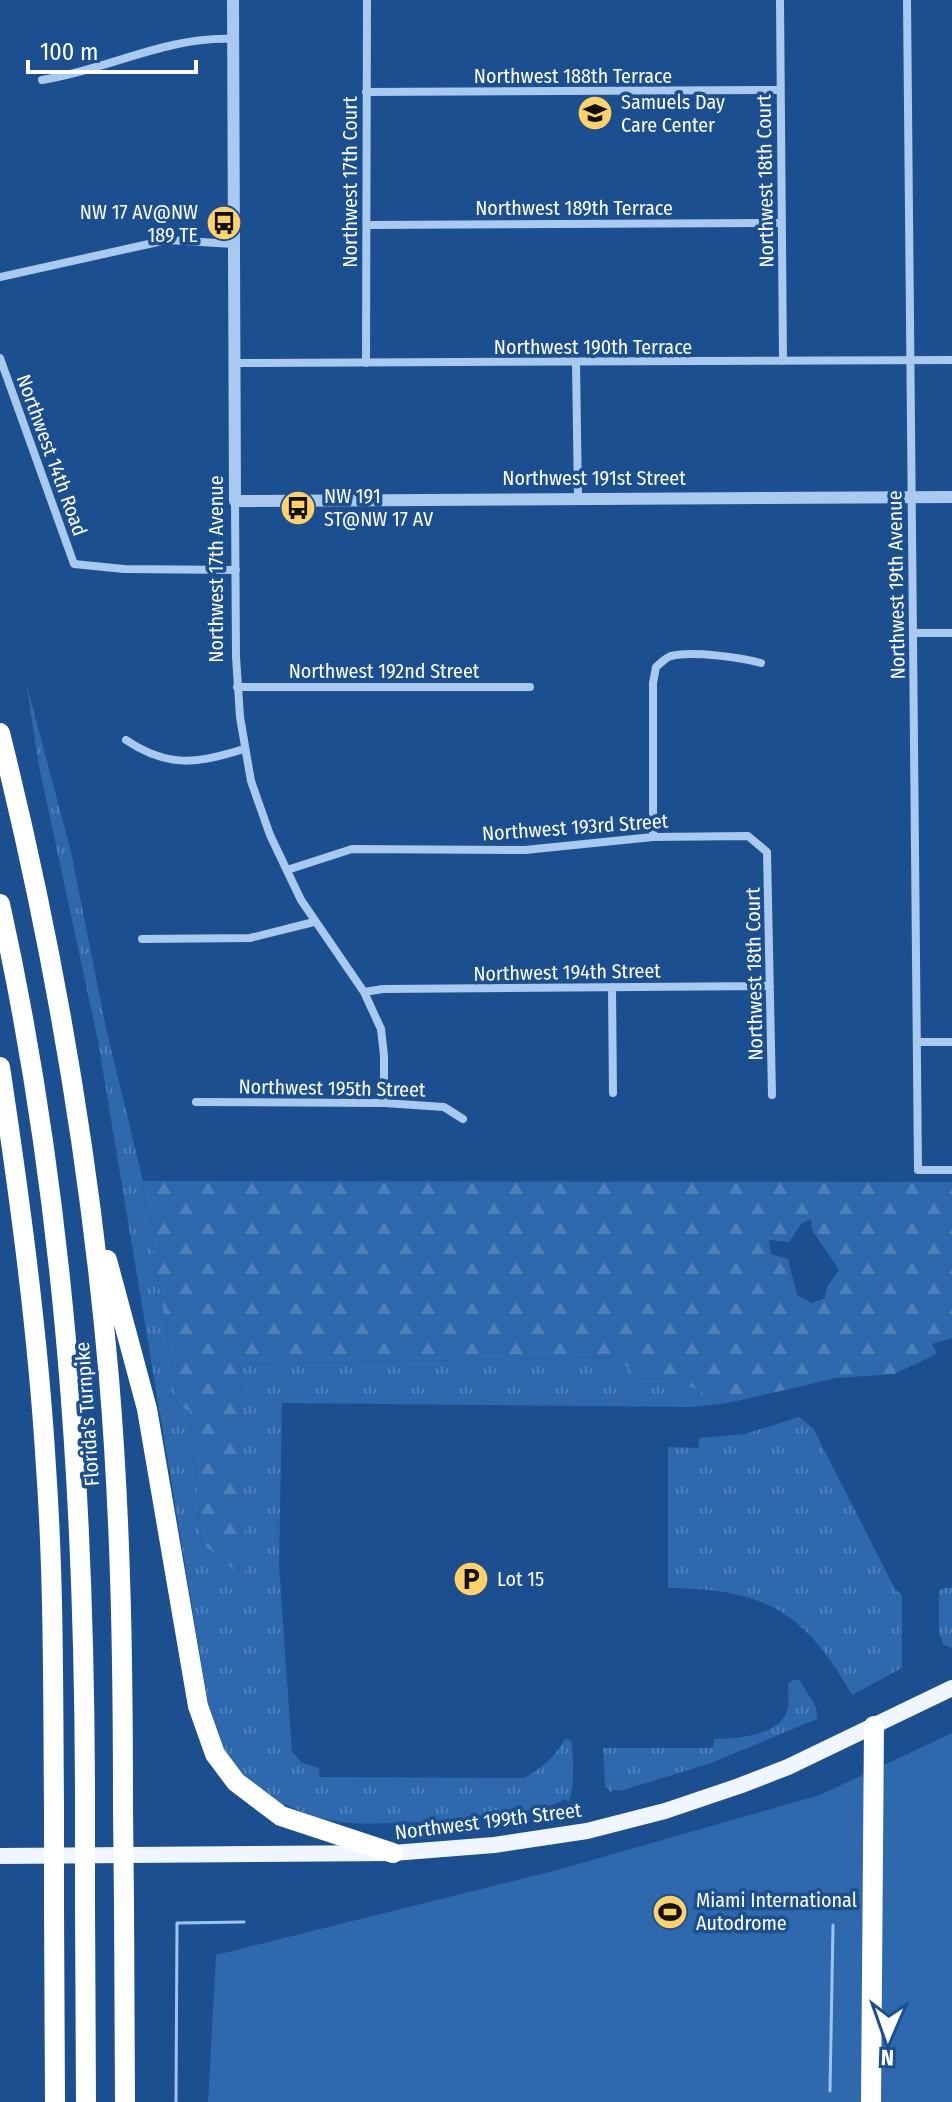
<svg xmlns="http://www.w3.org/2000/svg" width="952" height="2102" font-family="'Fira Sans Condensed',sans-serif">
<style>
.grass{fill:url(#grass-tufts)}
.forest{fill:url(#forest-firs);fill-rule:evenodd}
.pitch{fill:#2e69ad}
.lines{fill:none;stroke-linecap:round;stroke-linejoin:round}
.stream{stroke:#9cc4f0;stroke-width:3}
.minor{stroke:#a9c9ee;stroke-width:8}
.tertiary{stroke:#a9c9ee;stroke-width:12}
.primary{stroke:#f0f6ff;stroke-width:16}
.motorway{stroke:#fff;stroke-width:20}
.motorway-bridge{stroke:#fff;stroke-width:20}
.labels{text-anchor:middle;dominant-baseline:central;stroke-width:7;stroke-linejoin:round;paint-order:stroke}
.street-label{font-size:20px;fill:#fff;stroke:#1b4f8f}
.poi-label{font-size:20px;fill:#fff;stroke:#1b4f8f;text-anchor:start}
</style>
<defs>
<pattern id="grass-tufts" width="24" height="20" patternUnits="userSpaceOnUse" patternTransform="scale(2)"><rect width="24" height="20" fill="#2e69ad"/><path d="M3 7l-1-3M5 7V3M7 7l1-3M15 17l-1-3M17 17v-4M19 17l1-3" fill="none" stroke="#4d80b9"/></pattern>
<pattern id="forest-firs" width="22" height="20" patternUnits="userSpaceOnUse" patternTransform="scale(2)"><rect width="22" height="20" fill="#2e69ad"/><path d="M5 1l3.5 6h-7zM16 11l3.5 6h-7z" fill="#4d80b9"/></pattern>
</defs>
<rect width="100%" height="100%" fill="#1b4f8f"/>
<path class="grass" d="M26,682l45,170 35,176 37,153 35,225 12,4 12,134 41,-151 -3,-29 378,-7 19,22 32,-1 59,25 -36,4 -410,-4 -3,162 13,187 10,11 17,5 1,9 204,1c19,-11 30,-20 41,-39h3l4,4c1,19 3,41 -3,59l-4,-3c-24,18 -180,27 -215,24 -23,-2 -45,-8 -65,-19l-4,4 -33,-24 -27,-38 -13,-43 -110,-662 -59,-275z
M799,1417l14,11 82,161 7,6v73l-50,27c-48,-84 -87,-106 -184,-107v-141l30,1 1,-10 46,-4z
M943,1588h9v60l-8,-3 -5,-11v-43z
M794,1679l6,2 16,26 1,12 -106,44 -81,25 -9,3 -7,-2 -3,3 -6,-6 -2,-38h110l1,-9c21,0 59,-3 71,-23 5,-9 3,-22 3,-32z"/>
<path class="forest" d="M143,1181l809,1v156l-20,6 5,10 -43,20 -58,4 -108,25 -59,-25 -32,1 -19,-22 -378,7 3,29 2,186 -43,-36 -12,-132 -12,-5zM811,1219l1,11 27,40 -12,17 -2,11 -13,5 -15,-8 -9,-36 -17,-5 -2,-14 20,2 13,-19z"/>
<path class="pitch" d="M952,1733v369h-744l8,-147 345,-86 259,-74z"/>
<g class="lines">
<path class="stream" d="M830,2091l3,-166
M176,2102l1,-179 67,-1"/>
<path class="minor" d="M780,0l3,361
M907,0l11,1170h34
M42,80c65,-10 124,-44 191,-41
M366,92l414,-2
M367,225l414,-2
M0,277l167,-37 67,4
M0,358l74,206 50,5 112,1
M235,363l717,-3
M366,363l1,-363
M576,363l2,135
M235,501l1,156 4,60 11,64 19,54 31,65 63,92 17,37 3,27v47
M913,633h39
M237,687h293
M126,740c43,29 72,23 118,9
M653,837v-154l3,-16c5,-4 9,-9 15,-11 21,-5 69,1 90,7
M287,870l65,-21 173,1 128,-13 95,-1 19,16 5,243
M142,939l108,-1 64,-16
M612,987l1,106
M364,992l19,-3 387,-3
M917,1042h35
M196,1102l188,1 60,4 19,12"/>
<path class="tertiary" d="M233,0l2,501 717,-4"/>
<path class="primary" d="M0,1856l393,-3 101,-8 93,-14 78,-20 74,-25 49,-19 164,-79"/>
<path class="motorway" d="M0,733c53,212 90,427 109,645 12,143 14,287 14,430
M0,904c66,297 85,601 85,904
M0,1067c20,133 38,266 46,400 8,114 7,228 8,341
M107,1260l40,149 51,297 17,48 21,28 45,34 112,37
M85,1904l1,198
M124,1904l1,198
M54,1905l1,197
M871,2102l3,-376"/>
<path class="motorway-bridge" d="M54,1808v97
M85,1808v96
M123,1808l1,96"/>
</g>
<defs>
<symbol id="school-disc" viewBox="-11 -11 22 22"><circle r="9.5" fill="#ffd166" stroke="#1b4f8f"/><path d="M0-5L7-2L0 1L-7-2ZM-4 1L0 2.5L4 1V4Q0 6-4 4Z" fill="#111"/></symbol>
<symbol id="bus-disc" viewBox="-11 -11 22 22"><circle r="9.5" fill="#ffd166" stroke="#1b4f8f"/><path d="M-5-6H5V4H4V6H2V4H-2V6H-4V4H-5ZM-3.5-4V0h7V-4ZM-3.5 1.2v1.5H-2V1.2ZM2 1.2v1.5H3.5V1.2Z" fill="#111"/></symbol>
<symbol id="parking-disc" viewBox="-11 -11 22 22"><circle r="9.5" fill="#ffd166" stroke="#1b4f8f"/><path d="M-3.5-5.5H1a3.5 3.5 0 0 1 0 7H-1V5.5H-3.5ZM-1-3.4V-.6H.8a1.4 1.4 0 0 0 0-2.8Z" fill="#111"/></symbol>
<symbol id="stadium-disc" viewBox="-11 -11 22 22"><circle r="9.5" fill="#ffd166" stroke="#1b4f8f"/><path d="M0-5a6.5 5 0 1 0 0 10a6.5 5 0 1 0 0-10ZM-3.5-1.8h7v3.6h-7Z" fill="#111"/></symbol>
</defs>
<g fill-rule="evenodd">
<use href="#school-disc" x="575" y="93" width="40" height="40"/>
<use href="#bus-disc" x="204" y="203" width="40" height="40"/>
<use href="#bus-disc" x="278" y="488" width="40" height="40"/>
<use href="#parking-disc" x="451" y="1559" width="40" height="40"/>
<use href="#stadium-disc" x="650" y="1892" width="40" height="40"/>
</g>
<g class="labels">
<g class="street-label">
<text x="573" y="76">Northwest 188th Terrace</text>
<text transform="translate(765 181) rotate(-91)">Northwest 18th Court</text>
<text transform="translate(350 182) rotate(-90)">Northwest 17th Court</text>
<text x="574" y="208">Northwest 189th Terrace</text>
<text x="593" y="347">Northwest 190th Terrace</text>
<text transform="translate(52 455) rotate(70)">Northwest 14th Road</text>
<text x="594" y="478">Northwest 191st Street</text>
<text transform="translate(216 569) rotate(-90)">Northwest 17th Avenue</text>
<text transform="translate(896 585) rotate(-91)">Northwest 19th Avenue</text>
<text x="384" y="671">Northwest 192nd Street</text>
<text transform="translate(575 827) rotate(-4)">Northwest 193rd Street</text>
<text transform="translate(567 972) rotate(-1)">Northwest 194th Street</text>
<text transform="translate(754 974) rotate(-91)">Northwest 18th Court</text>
<text transform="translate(332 1088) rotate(1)">Northwest 195th Street</text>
<text transform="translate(87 1414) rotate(-94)">Florida's Turnpike</text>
<text transform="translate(488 1821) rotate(-7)">Northwest 199th Street</text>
</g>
<g class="poi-label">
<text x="621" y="102">Samuels Day<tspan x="621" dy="23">Care Center</tspan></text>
<text x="198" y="212" text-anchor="end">NW 17 AV@NW<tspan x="198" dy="23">189 TE</tspan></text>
<text x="324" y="496">NW 191<tspan x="324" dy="23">ST@NW 17 AV</tspan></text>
<text x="497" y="1579">Lot 15</text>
<text x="696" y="1900">Miami International<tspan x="696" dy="23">Autodrome</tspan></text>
</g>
</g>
<g transform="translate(888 2038) rotate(182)" stroke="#1b4f8f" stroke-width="6" paint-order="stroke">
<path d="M0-6L14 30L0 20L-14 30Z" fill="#ffffff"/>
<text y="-12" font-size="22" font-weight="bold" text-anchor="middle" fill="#ffffff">N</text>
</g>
<path d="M28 60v12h168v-12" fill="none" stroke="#ffffff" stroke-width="4"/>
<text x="40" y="60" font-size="24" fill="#ffffff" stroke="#1b4f8f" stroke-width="6" paint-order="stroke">100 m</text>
</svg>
